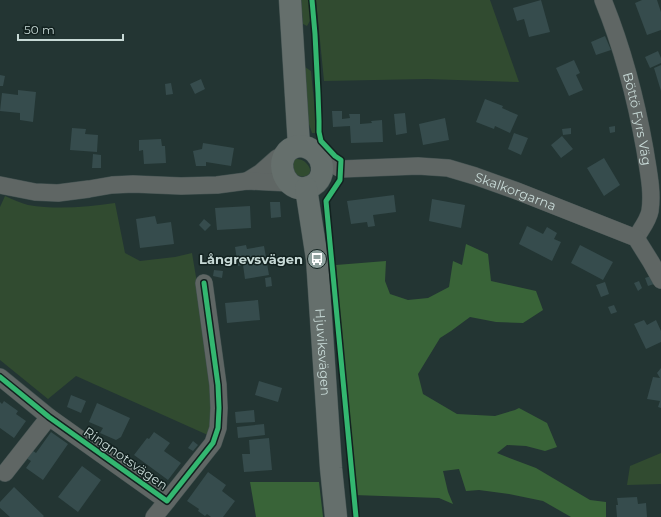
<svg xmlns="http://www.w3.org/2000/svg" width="661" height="517" font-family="Montserrat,sans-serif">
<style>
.green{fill:#314b30}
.forest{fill:#396438}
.building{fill:#364c4d}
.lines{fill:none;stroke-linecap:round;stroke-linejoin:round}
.minor-casing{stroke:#425150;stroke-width:18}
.major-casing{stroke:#425150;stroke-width:23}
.minor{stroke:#5f6664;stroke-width:17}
.major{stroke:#656f6c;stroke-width:22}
.cycleway-casing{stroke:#12211f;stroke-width:8}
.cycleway{stroke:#33b770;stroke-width:5}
.labels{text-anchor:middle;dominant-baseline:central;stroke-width:3;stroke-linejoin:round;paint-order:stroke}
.street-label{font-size:13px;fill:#c7d9d6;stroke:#12211f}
.poi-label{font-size:13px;font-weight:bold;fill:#c7d9d6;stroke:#12211f;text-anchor:end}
</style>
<rect width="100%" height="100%" fill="#233533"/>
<path class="green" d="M301,0h8l2,19 -4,7 -4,-2z
M316,0h174l29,82 -92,-3 -103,2z
M305,67l6,4 6,62h-5l-7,-21z
M295,159c5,0 9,1 12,5 10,11 -7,18 -13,7 -1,-2 -1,-7 -2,-9z
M5,196c7,3 16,7 23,9 29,5 59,2 87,-2l10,50 15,8 35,-4 17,-4 21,126 -3,57 -134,-60 -28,23 -48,-39v-153z
M661,453v31l-34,1 3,-19z"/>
<path class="forest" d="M466,244l22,10 3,27 45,10 7,19 -20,13 -27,-1 -26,-5 -19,14 -11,7 -22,36 5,20 34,20 38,2 20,-6 4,-2 28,15 10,24 -12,4 -19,-5 -19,-1 -10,8 15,6 24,9 54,32 16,2v15h-35l-28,-16 -34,-7 -30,-4 -13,1 -7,-22 -16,2 5,21 5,12 -14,-6 -85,-3 -18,-230 50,-4 -1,20 5,13 18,6 20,-2 21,-11 4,-26 9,4z
M250,482h69l4,35h-67z"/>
<path class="building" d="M541,0l9,32 -21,5 -5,-18 -7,2 -4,-13z
M642,0h15l4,12v18l-14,5 -12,-32z
M605,36l6,14 -15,5 -5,-13z
M658,51l3,7v5l-11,5 -5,-11z
M574,60l6,13 -4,2 7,15 -14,6 -13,-28z
M661,65v26l-7,-23z
M0,75l5,1 -2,10h-3z
M201,79l4,10 -10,5 -5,-10z
M171,83l2,11 -7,1 -1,-11z
M18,90l18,2 -3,30 -13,-2v-7l-20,-2 2,-18 16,2z
M485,99l18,7 -1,2 16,7 -8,18 -15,-7 -1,3 -18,-7z
M332,111h10v8l8,-1 -1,-4h11v10l12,-1 -1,-2 11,-1 1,22 -32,1 -1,-17 -17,1z
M405,113l2,20 -11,2 -2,-21z
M445,118l4,22 -26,5 -4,-21z
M615,126v6l-5,1 -1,-6z
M72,128l14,1 -1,5 13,1 -1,17 -27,-2z
M571,128v6l-8,1 -1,-6z
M514,133l14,5 -7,17 -13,-6z
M562,136l11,13 -12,9 -10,-13z
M161,139l1,7h3l1,17 -22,1 -1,-14 -4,1v-11z
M203,143l31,5 -3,18 -25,-4v4h-10l-3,-15 9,-2z
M93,154l8,1v13h-9z
M604,158l16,27 -16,11 -17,-28z
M394,195l2,17 -23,3 2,11 -7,1 -1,-5 -16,2 -4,-23z
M432,199l33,6 -4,23 -32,-7z
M270,202h10l1,15 -10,1z
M250,206l1,22 -34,2 -2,-22z
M155,216l2,8 14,-2 3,22 -34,4 -4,-29z
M204,219l7,6 -6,6 -6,-6z
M527,226l16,8 4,-7 10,6 -3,6 7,3 -9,19 -33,-17z
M246,245l1,4 17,-3 5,29 -24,4 -2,-14 -5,1 -3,-19z
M580,245l33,17 -10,18 -32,-17z
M214,270l9,1 -1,7 -9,-2z
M651,276l3,8 -6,2 -3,-8z
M271,277l1,9 -6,1 -1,-9z
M639,281l3,7 -4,3 -4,-8z
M605,282l4,12 -8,3 -5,-12z
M258,300l2,20 -33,3 -2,-20z
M614,305l3,7 -6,2 -3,-7z
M644,320l3,5 9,-5 5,11v11l-15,7 -12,-25z
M661,368v40l-3,-1 2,-6 -13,-2 6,-22 7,1 -3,-5z
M259,381l23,7 -4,14 -23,-7z
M71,395l15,6 -5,12 -14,-6z
M4,401l14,10 -2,3 10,7 -12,17 -14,-10v-26l2,2z
M97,403l33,15 -9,19 -5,3 -16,-7 3,-5 -14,-6z
M254,410l1,12 -19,1 -1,-11z
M264,424l1,11 -27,3 -1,-11z
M51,432l17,12 -25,36 -17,-12 5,-7 -5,-3 6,-8 4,3z
M154,432l16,11 -6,8 17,12 -13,17 -34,-25 13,-17 2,1z
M269,438l3,32 -28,2 -2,-18h8l-1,-14z
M193,441l5,4 -5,6 -5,-3z
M82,466l19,14 -23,32 -20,-15z
M208,472l18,13 -4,6 13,10 -12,16h-12l-4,-3 -2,2 -7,-5 1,-2 -12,-8z
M14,487l30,29 -1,1h-33l-10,-9v-6z
M637,497l1,7 8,-1 1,14h-30l-1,-12h2l-1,-7z"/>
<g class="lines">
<defs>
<g id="minor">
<path id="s1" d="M603,0c20,49 33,99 42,150 3,20 8,41 5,61 -2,10 -9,18 -14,27"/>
<path id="s2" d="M318,156l23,13 77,-3 30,2 27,8 42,15 119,47 15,24 10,18"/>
<path d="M247,181l13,-8 17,-15 7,-3"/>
<path d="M0,185l35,7 23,1 31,-4 23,-4 21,-1 48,2 36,-1 30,-4 42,2"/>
<path d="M0,377l49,40 118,84 46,-58 5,-15 1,-20 -1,-23 -14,-102"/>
<path d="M5,473l44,-56"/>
<path d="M154,517l13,-16"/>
</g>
<g id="major">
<path d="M290,0l9,146"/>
<path d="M299,146c27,1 32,38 6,42 -24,4 -34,-38 -6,-42z"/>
<path id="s3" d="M306,188l11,71 14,209 5,49"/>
</g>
</defs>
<use href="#minor" class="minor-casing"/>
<use href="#major" class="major-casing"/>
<use href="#minor" class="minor"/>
<use href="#major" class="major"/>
<defs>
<path id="cycleway" d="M312,0l3,34 3,59 1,28v11l2,9 14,15 6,4 -1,20 -14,21 30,316
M0,377l49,40 118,84 46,-58 5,-15 1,-20 -1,-23 -14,-102"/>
</defs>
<use href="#cycleway" class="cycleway-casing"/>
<use href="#cycleway" class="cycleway"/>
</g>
<defs>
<symbol id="bus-disc" viewBox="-11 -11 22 22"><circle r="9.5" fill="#8ea09d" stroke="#12211f"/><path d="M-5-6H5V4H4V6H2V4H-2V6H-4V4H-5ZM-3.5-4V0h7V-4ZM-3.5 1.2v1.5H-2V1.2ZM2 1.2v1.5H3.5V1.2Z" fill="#fff"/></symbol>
</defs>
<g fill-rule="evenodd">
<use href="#bus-disc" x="306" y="248" width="22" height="22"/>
</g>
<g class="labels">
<g class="street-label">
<text stroke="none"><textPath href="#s1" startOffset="124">Böttö Fyrs Väg</textPath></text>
<text stroke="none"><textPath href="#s2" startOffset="205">Skalkorgarna</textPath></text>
<text stroke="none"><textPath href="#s3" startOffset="165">Hjuviksvägen</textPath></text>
<text transform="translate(126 458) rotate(35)">Ringnotsvägen</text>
</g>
<g class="poi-label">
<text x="303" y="259">Långrevsvägen</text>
</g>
</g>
<path d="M18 34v6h105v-6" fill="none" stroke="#c7d9d6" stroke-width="2"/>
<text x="24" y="34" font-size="12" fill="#c7d9d6" stroke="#12211f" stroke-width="3" paint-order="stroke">50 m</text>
</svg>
